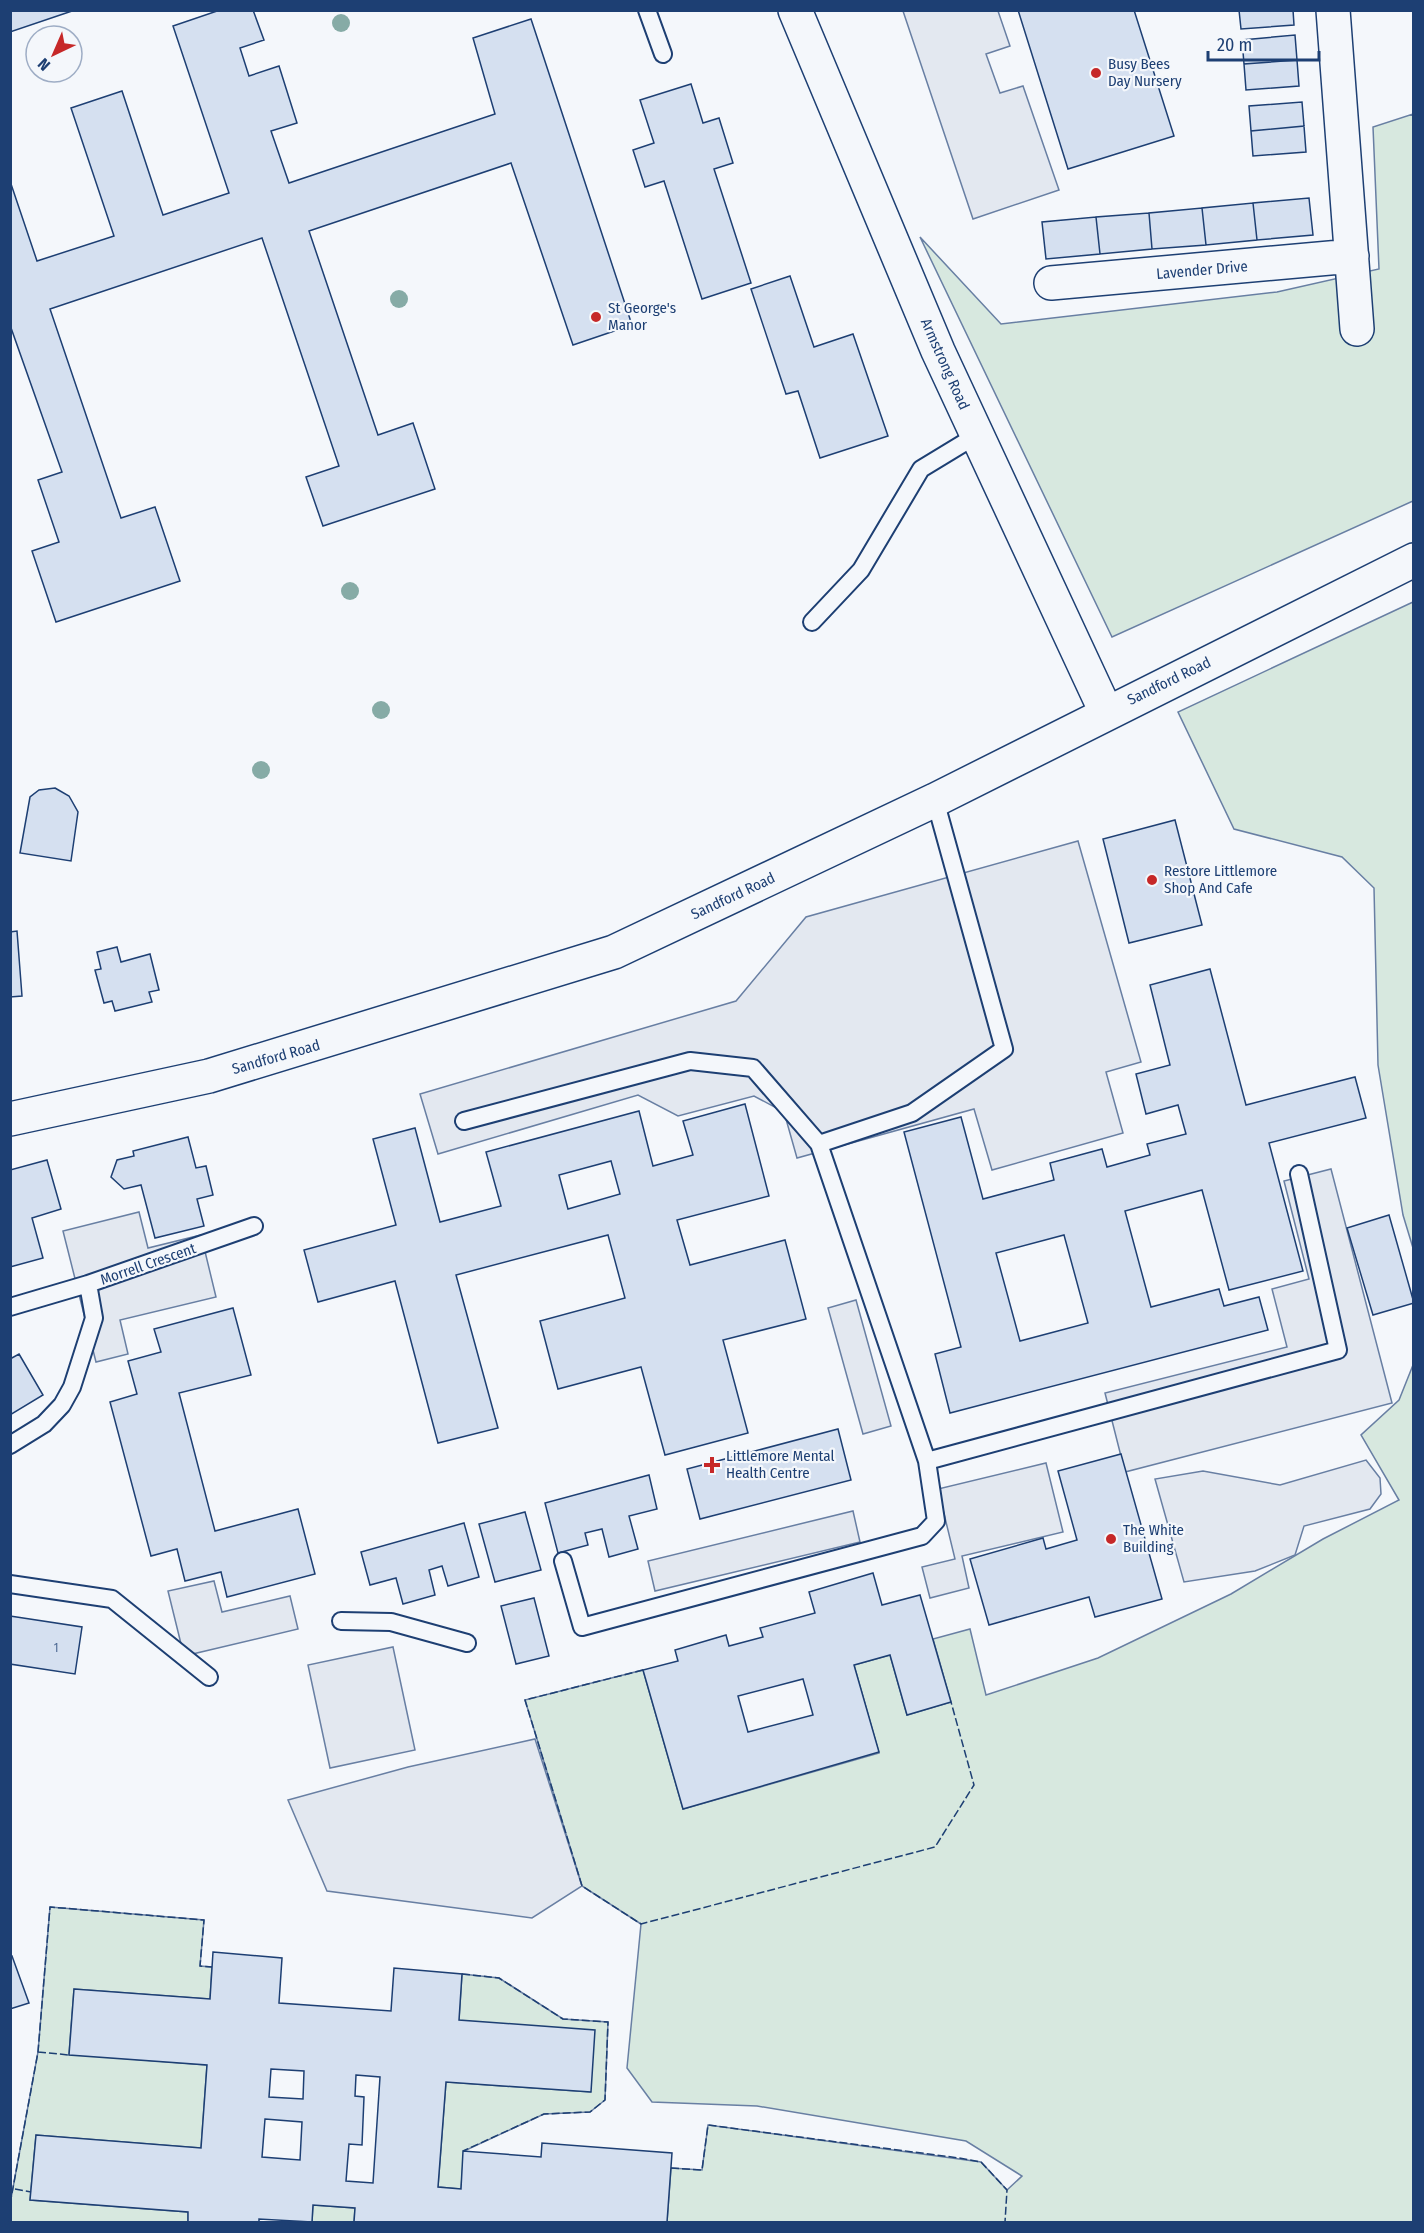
<svg xmlns="http://www.w3.org/2000/svg" width="1424" height="2233" font-family="'Fira Sans Condensed',sans-serif">
<style>
.green{fill:#d7e8df;stroke:#687fa3;stroke-width:1.5}
.parking{fill:#e3e8f0;stroke:#687fa3;stroke-width:1.5}
.building{fill:#d5e0f0;stroke:#1d3f73;stroke-width:1.5;fill-rule:evenodd}
.lines{fill:none;stroke-linecap:round;stroke-linejoin:round}
.service-casing{stroke:#1d3f73;stroke-width:20}
.minor-casing{stroke:#1d3f73;stroke-width:36}
.tertiary-casing{stroke:#1d3f73;stroke-width:36}
.service{stroke:#f4f7fb;stroke-width:16}
.minor{stroke:#f4f7fb;stroke-width:33}
.tertiary{stroke:#f4f7fb;stroke-width:33}
.fence{stroke:#1d3f73;stroke-width:1.5;stroke-dasharray:8 3;stroke-linecap:butt}
.tree{fill:#86aba6}
.poi-dot{fill:#c62828;stroke:#f4f7fb;stroke-width:2}
.labels{text-anchor:middle;dominant-baseline:central;stroke-width:4.5;stroke-linejoin:round;paint-order:stroke}
.number-label{font-size:12px;fill:#4b6792}
.poi-label{font-size:15px;fill:#1d3f73;stroke:#f4f7fb;text-anchor:start}
.street-label{font-size:15px;fill:#1d3f73;stroke:#f4f7fb}
</style>
<rect width="100%" height="100%" fill="#f4f7fb"/>
<path class="green" d="M1413,114v387l-301,136 -192,-400 81,87 276,-32 102,-23 -6,-142z
M1413,602v646l-10,-33 -25,-150 -4,-177 -32,-31 -108,-28 -56,-117z
M1413,1365v857h-746l4,-54 31,2 6,-45 273,37 26,28 15,-14 -56,-35 -209,-35 -105,-4 -25,-34 14,-144 -59,-38 -57,-186 118,-30 40,139 196,-56 -25,-88 36,-10 17,60 44,-13 -18,-63 37,-10 16,66 112,-37 133,-64 92,-55 76,-39 -38,-65 38,-35z
M50,1907l154,13 -4,46 12,1 -2,32 -136,-10 -5,65 138,11 -6,83 -165,-13 -6,65 158,12v10h-177l-1,-18 28,-152z
M462,1974l37,4 64,41 45,3 -3,78 -15,12 -46,2 -80,37 -3,38 -23,-2 8,-105 145,10 -132,-72z
M313,2205l42,3 -1,14h-42z"/>
<path class="parking" d="M903,11h95l12,35 -24,8 14,39 23,-7 36,104 -86,29z
M1078,841l63,221 -35,10 17,61 -131,37 -18,-61 -177,49 -13,-46 -30,-16 -76,20 -40,-21 -200,59 -18,-60 316,-93 70,-84z
M1331,1169l61,234 -267,69 -20,-79 182,-46 -15,-58 37,-10 -25,-98z
M139,1212l9,36 53,-13 15,62 -96,23 8,34 -32,8 -33,-131z
M856,1300l35,126 -28,8 -35,-126z
M1366,1460l14,18 1,16 -11,15 -66,17 -9,29 -40,16 -71,11 -29,-103 48,-8 77,14z
M1046,1463l17,69 -101,24 7,32 -39,10 -8,-31 33,-8 -17,-70z
M853,1511l7,31 -205,49 -7,-30z
M214,1581l8,31 68,-16 8,33 -114,27 -16,-65z
M393,1647l22,103 -85,18 -22,-103z
M535,1739l47,147 -50,32 -205,-27 -39,-91 120,-33z"/>
<path class="building" d="M10,10h65l-65,22z
M220,10h33l11,30 -24,8 9,28 30,-10 18,57 -26,8 18,52 206,-69 -22,-76 58,-19 101,306 -59,20 -62,-182 -202,68 69,204 35,-12 22,66 -112,37 -17,-49 33,-11 -77,-228 -212,71 71,209 34,-11 25,74 -124,41 -24,-71 27,-9 -21,-62 24,-8 -52,-147v-144l27,80 77,-25 -43,-128 51,-17 41,124 66,-22 -56,-167z
M1018,10h116l40,126 -106,33z
M1239,10h54l1,15 -53,4z
M1295,35l2,25 -53,4 -2,-24z
M1297,60l2,26 -53,4 -2,-26z
M691,84l12,39 16,-5 14,45 -19,6 37,114 -49,16 -38,-118 -19,6 -12,-37 21,-7 -14,-43z
M1302,102l2,24 -53,5 -2,-25z
M1304,126l2,26 -53,4 -2,-25z
M1309,198l4,37 -56,5 -4,-37z
M1253,203l4,37 -51,5 -4,-37z
M1202,208l4,37 -54,4 -3,-36z
M1149,213l3,36 -52,5 -4,-37z
M1096,217l4,37 -54,5 -4,-37z
M790,276l24,71 39,-13 35,102 -68,22 -22,-67 -12,3 -35,-105z
M55,788l14,8 9,16 -7,49 -51,-8 10,-56 9,-7z
M1175,820l27,105 -73,18 -26,-104z
M17,931l5,65 -12,1v-65z
M117,947l4,15 29,-8 9,36 -10,2 3,10 -37,9 -3,-10 -8,2 -9,-33 6,-1 -4,-17z
M1210,969l36,136 109,-28 11,41 -97,25 34,128 -74,19 -27,-100 -77,21 26,96 68,-18 5,17 35,-9 9,33 -318,83 -15,-59 26,-7 -57,-215 57,-15 22,82 71,-19 -4,-17 52,-14 5,18 43,-12 -3,-11 39,-10 -8,-29 -32,9 -10,-40 34,-9 -20,-80zM1064,1235l24,88 -68,18 -24,-88z
M745,1104l24,92 -92,24 13,45 95,-25 21,79 -83,21 25,93 -83,22 -24,-88 -83,22 -18,-68 85,-23 -17,-63 -152,40 42,153 -60,15 -43,-162 -77,21 -14,-52 92,-25 -23,-86 42,-11 25,94 61,-16 -15,-54 153,-41 14,55 40,-11 -10,-34zM611,1161l9,33 -52,15 -9,-34z
M188,1137l8,31 10,-2 7,29 -16,4 7,27 -49,12 -14,-53 -17,4 -13,-12 6,-17 17,-4 -1,-5z
M47,1160l14,49 -29,9 11,40 -33,9v-97z
M1389,1215l25,88 -41,12 -26,-87z
M233,1308l18,67 -72,18 36,138 83,-22 17,65 -88,23 -6,-25 -36,9 -8,-32 -26,7 -41,-154 27,-8 -9,-33 33,-9 -7,-23z
M19,1354l24,41 -33,20v-56z
M838,1429l13,51 -151,39 -13,-50z
M1121,1454l41,145 -67,18 -6,-20 -100,28 -19,-66 73,-21 3,11 31,-9 -19,-69z
M649,1475l8,34 -28,7 9,33 -29,8 -7,-28 -17,4 3,12 -30,8 -13,-50z
M525,1512l16,58 -46,12 -16,-58z
M464,1523l15,54 -31,9 -6,-20 -13,4 6,25 -32,9 -7,-26 -26,7 -9,-33z
M873,1573l9,32 38,-10 31,107 -44,13 -17,-60 -36,10 25,87 -196,57 -40,-139 35,-9 -3,-11 51,-15 3,11 34,-9 -3,-9 55,-15 -6,-21zM803,1679l10,36 -65,17 -10,-36z
M534,1598l15,58 -33,8 -15,-58z
M10,1616l72,11 -7,47 -65,-10z
M213,1952l69,6 -3,45 112,8 3,-43 68,6 -3,46 136,10 -4,62 -145,-10 -8,105 23,2 2,-38 78,6 1,-14 130,10 -5,69h-313l1,-14 -42,-3 -1,17 -53,-3v3h-71v-10l-158,-12 6,-65 165,13 6,-83 -138,-10 5,-66 136,10zM271,2069l33,2 -1,28 -34,-2zM356,2075l24,2 -7,106 -27,-2 3,-37 13,1 2,-48 -9,-1zM265,2119l37,3 -2,38 -38,-3z
M12,1956l17,47 -19,6v-52z"/>
<g class="lines">
<defs>
<path id="service" d="M647,10l16,44
M812,622l49,-52 60,-101 56,-34
M464,1121l226,-60 63,7 66,76
M10,1307l78,-23
M10,1445l34,-21 18,-19 10,-18 22,-69 -6,-34 166,-58
M927,1461l411,-111 -39,-176
M563,1561l19,66 340,-91 14,-15 -9,-60 -108,-317 93,-31 92,-64 -69,-249
M10,1584l102,15 97,78
M341,1621l50,1 76,21"/>
<path id="minor" d="M795,10l143,341 168,361
M1333,10l24,319
M1051,283l301,-27"/>
<path id="tertiary" d="M10,1119l199,-43 405,-124 321,-152 479,-240"/>
</defs>
<use href="#service" class="service-casing"/>
<use href="#minor" class="minor-casing"/>
<use href="#tertiary" class="tertiary-casing"/>
<use href="#service" class="service"/>
<use href="#minor" class="minor"/>
<use href="#tertiary" class="tertiary"/>
<path class="fence" d="M643,1670l-118,30 57,186 59,38 294,-77 39,-62 -23,-83
M462,1974l37,4 64,41 45,3 -3,78 -15,12 -46,2 -81,37
M38,2052l31,3
M671,2168l31,2 6,-45 251,33 22,4 26,28 -2,32
M15,2189l16,3
M10,2204l28,-152 12,-145 154,13 -4,46 12,1"/>
</g>
<g class="tree">
<circle cx="341" cy="23" r="9"/>
<circle cx="399" cy="299" r="9"/>
<circle cx="350" cy="591" r="9"/>
<circle cx="381" cy="710" r="9"/>
<circle cx="261" cy="770" r="9"/>
</g>
<g class="poi-dot">
<circle cx="1096" cy="73" r="6"/>
<circle cx="596" cy="317" r="6"/>
<circle cx="1152" cy="880" r="6"/>
<path d="M709 1456h6v6h6v6h-6v6h-6v-6h-6v-6h6z"/>
<circle cx="1111" cy="1539" r="6"/>
</g>
<g class="labels">
<g class="number-label">
<text x="56" y="1648">1</text>
</g>
<g class="poi-label">
<text x="1108" y="64">Busy Bees<tspan x="1108" dy="17">Day Nursery</tspan></text>
<text x="608" y="308">St George's<tspan x="608" dy="17">Manor</tspan></text>
<text x="1164" y="871">Restore Littlemore<tspan x="1164" dy="17">Shop And Cafe</tspan></text>
<text x="726" y="1456">Littlemore Mental<tspan x="726" dy="17">Health Centre</tspan></text>
<text x="1123" y="1530">The White<tspan x="1123" dy="17">Building</tspan></text>
</g>
<g class="street-label">
<text transform="translate(1202 270) rotate(-5)">Lavender Drive</text>
<text transform="translate(945 364) rotate(66)">Armstrong Road</text>
<text transform="translate(1169 681) rotate(-26)">Sandford Road</text>
<text transform="translate(733 896) rotate(-25)">Sandford Road</text>
<text transform="translate(276 1057) rotate(-16)">Sandford Road</text>
<text transform="translate(148 1264) rotate(-19)">Morrell Crescent</text>
</g>
</g>
<rect width="1424" height="2233" fill="none" stroke="#1d3f73" stroke-width="24"/>
<g transform="translate(54 54) rotate(224)"><circle r="28" fill="#f4f7fb" stroke="#9eadc5" stroke-width="1.5"/>
<path d="M0-4.5L10 22L0 15L-10 22Z" fill="#c62828"/>
<text y="-9" font-size="16" font-weight="bold" text-anchor="middle" fill="#1d3f73">N</text>
</g>
<path d="M1208 51v9h111v-9" fill="none" stroke="#1d3f73" stroke-width="3"/>
<text x="1217" y="51" font-size="18" fill="#1d3f73" stroke="#f4f7fb" stroke-width="4.5" paint-order="stroke">20 m</text>
</svg>
